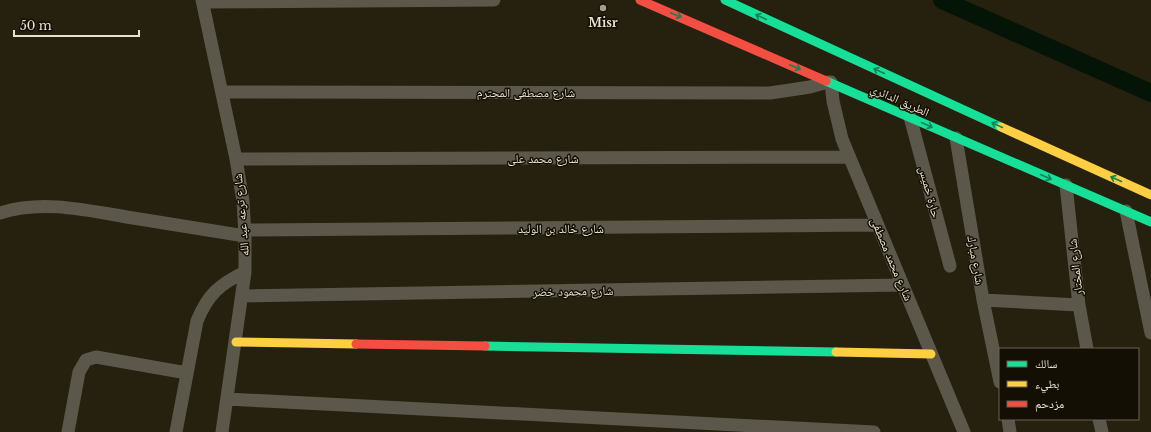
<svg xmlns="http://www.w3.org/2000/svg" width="1151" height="432" font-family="'Libre Baskerville','Noto Naskh Arabic',serif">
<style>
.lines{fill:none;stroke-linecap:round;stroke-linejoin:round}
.canal{stroke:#041407;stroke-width:18}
.street{stroke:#5c574b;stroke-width:13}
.fast{stroke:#16e098;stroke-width:9}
.slow{stroke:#ffcf43;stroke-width:9}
.jam{stroke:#f24e42;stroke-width:9}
.oneway{stroke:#158255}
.poi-dot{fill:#a49d8c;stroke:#140f04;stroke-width:1.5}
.labels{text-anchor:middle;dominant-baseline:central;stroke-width:3;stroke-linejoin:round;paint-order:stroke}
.poi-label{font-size:12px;font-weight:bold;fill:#e8e1cf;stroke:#140f04}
.street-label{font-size:12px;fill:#e8e1cf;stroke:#140f04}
</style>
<rect width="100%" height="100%" fill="#26200f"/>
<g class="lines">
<path class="canal" d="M942,0l209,93"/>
<path class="street" d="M202,0l34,159 7,42 2,35v36l-23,160
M203,2l291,-2
M831,82l2,19 9,38 122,293
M222,92l548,1 40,-6 18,-5
M910,117l40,149
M956,138l27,162 17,82
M236,159l613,-2
M1066,185l13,120 8,44
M1126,211l25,122
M0,213c43,-14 90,-2 133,5 38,6 75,12 112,18
M245,230l633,-5
M242,296l661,-11
M983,300l96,5
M227,399l647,33
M1008,419l2,13
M1099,419l3,13
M68,432l11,-60 7,-12 10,-3 91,16
M176,432l21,-111c11,-27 23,-37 48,-49"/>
<path class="fast" d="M725,0l276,127
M826,81l325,141
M485,346l351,6"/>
<path class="slow" d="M1001,127l150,68
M236,342l120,2
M836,352l95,2"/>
<path class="jam" d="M640,0l186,81
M356,344l129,2"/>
</g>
<defs><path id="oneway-shaft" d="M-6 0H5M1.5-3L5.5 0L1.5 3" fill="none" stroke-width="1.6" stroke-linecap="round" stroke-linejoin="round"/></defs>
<g class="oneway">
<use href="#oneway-shaft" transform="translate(676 15) rotate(23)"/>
<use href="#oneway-shaft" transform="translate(761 17) rotate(-155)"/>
<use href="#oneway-shaft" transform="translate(795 67) rotate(23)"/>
<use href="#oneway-shaft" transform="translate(879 71) rotate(-155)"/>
<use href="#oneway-shaft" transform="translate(927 125) rotate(24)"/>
<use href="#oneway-shaft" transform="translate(997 125) rotate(-155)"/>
<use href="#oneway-shaft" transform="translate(1046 177) rotate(24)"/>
<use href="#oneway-shaft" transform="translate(1116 179) rotate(-156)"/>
</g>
<circle class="poi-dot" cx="603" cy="8" r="4"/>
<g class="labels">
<g class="poi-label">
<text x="603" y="22">Misr</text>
</g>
<g class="street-label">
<text x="526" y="92">شارع مصطفى المحترم</text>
<text transform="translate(900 100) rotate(24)">الطريق الدائري</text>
<text x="543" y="158">شارع محمد على</text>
<text transform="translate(930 192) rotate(75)">حارة خميس</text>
<text transform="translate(241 215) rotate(-95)">شارع ترعه عبد الله</text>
<text x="561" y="228">شارع خالد بن الوليد</text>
<text transform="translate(892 259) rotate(67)">شارع محمد مصطفى</text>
<text transform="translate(976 260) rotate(80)">شارع مبارك</text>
<text transform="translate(1075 267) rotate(-96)">شارع المختار</text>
<text transform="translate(573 291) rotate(-1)">شارع محمود خضر</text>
</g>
</g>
<rect x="999" y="348" width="140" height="72" fill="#140f04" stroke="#696355"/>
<rect x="1007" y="361" width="20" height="6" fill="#16e098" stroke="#696355"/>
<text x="1035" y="368" font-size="12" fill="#e8e1cf">سالك</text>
<rect x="1007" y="381" width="20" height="6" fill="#ffcf43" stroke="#696355"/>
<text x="1035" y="388" font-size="12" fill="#e8e1cf">بطيء</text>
<rect x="1007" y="401" width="20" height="6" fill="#f24e42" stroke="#696355"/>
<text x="1035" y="408" font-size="12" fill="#e8e1cf">مزدحم</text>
<path d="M14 30v6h125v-6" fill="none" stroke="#e8e1cf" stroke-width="2"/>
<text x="20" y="30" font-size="12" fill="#e8e1cf" stroke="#140f04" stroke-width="3" paint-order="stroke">50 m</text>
</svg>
